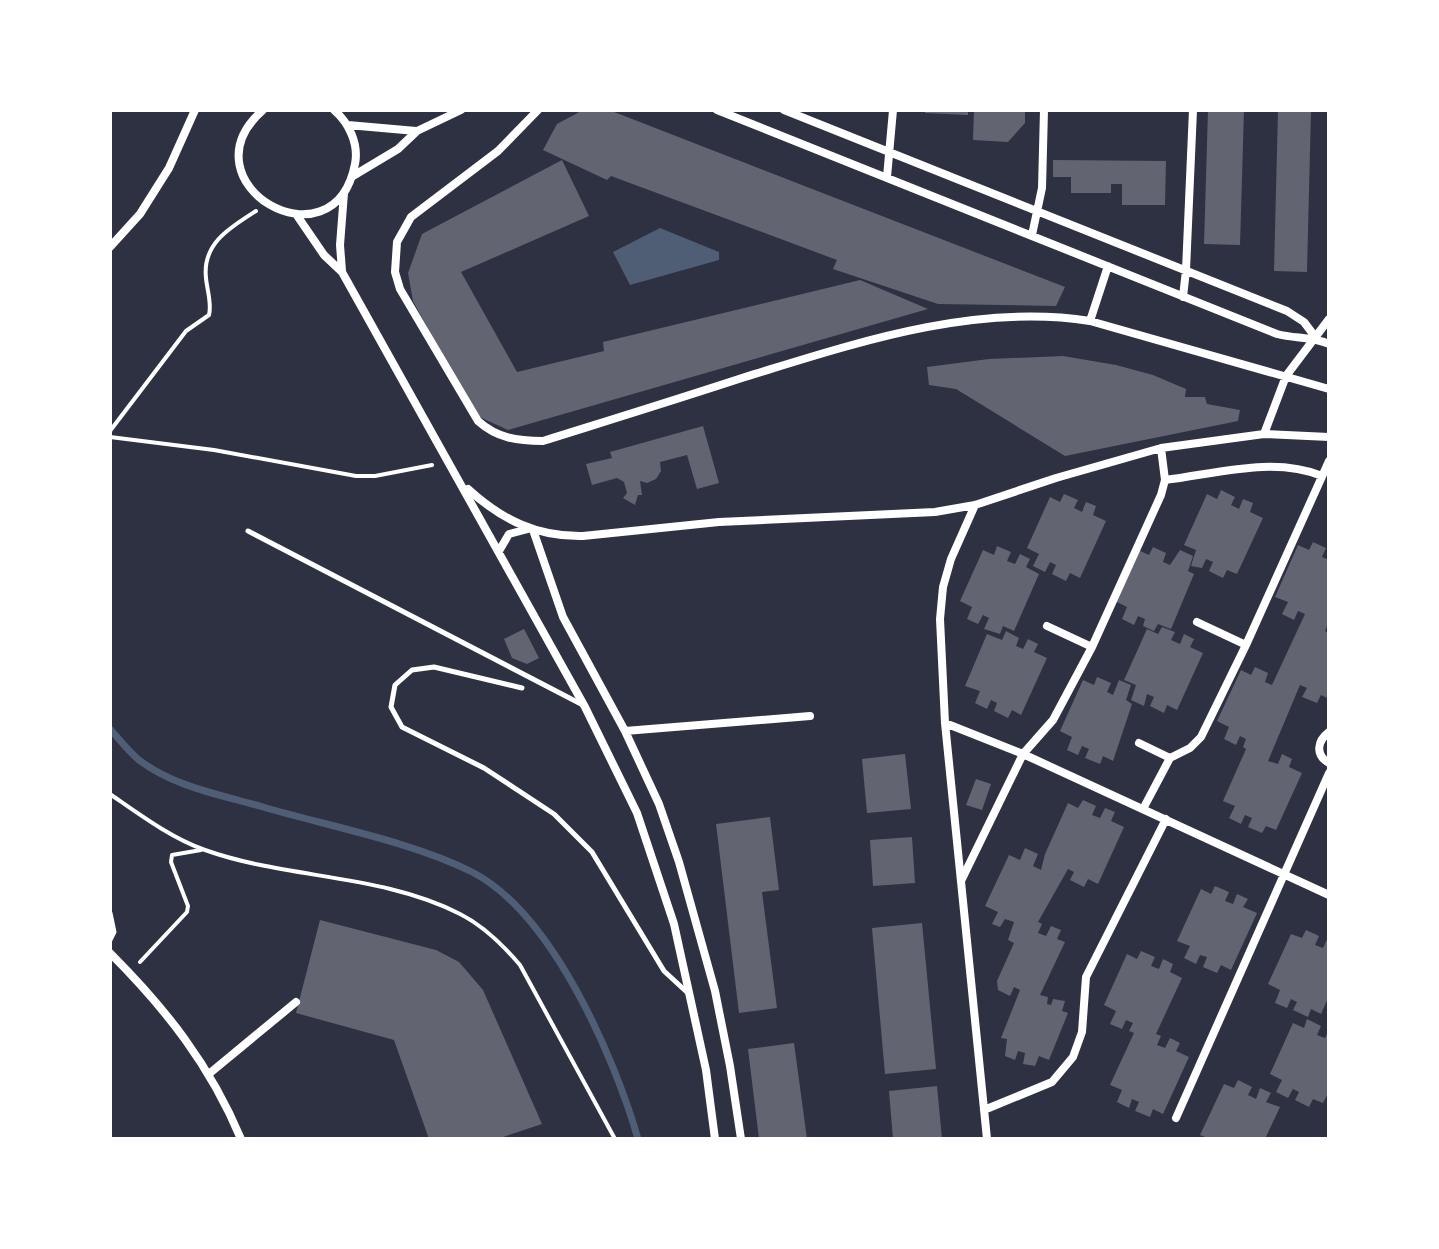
<svg xmlns="http://www.w3.org/2000/svg" width="1439" height="1249" font-family="'Public Sans',sans-serif">
<style>
.water{fill:#4f5d75}
.lines{fill:none;stroke-linecap:round;stroke-linejoin:round}
.stream{stroke:#4f5d75;stroke-width:7}
.building{fill:#626471}
.path{stroke:#fff;stroke-width:4}
.service{stroke:#fff;stroke-width:5}
.minor{stroke:#fff;stroke-width:8}
</style>
<rect width="100%" height="100%" fill="#2d3142"/>
<path class="water" d="M660,228l59,24v8l-89,25 -17,-33z"/>
<g class="lines">
<path class="stream" d="M110,729c9,10 19,23 29,31 35,27 83,35 124,47 65,19 150,35 209,65 80,41 142,184 166,267"/>
</g>
<path class="building" d="M583,110h26l456,177 -9,19 -118,-2 -105,-35 4,-9 -226,-84 -4,4 -64,-30 14,-26z
M925,110h43v5l-43,-2z
M974,110h51v13l-17,19 -35,-2z
M1208,110h36l-4,135 -36,-1z
M1278,110h33l-4,162 -33,-1z
M562,160l27,56 -128,56 56,100 87,-21 -1,-9 257,-62 68,29 -420,121 -33,-15 -62,-114 -5,-28 14,-39z
M1053,160l113,1 -1,44h-43v-21h-11v9h-40v-16h-18z
M1063,356l53,9 37,10 33,14 -1,8h20l2,7 33,6 -2,11 -173,35 -109,-67 -27,-4 -2,-18 62,-8z
M703,426l16,57 -22,6 -10,-34 -27,7 1,9 -5,8 -9,4 -7,-2 2,14h-4l-3,10 -12,-7 4,-5 -3,-11 -7,-4 -25,7 -6,-21 26,-6 -2,-6z
M1221,490l14,7 -4,8 8,4 4,-10 10,4 -3,9 13,6 -26,56 -10,-4 -4,8 -14,-7 4,-9 -7,-3 -4,9 -11,-2 5,-16 -12,-5 23,-51 10,5z
M1064,494l14,6 -4,8 8,4 4,-10 10,4 -3,9 13,6 -26,57 -10,-5 -4,8 -14,-7 4,-9 -6,-3 -5,10 -12,-6 6,-12 -12,-6 23,-51 10,5z
M1313,542l13,6 -4,9 7,3v61l-4,10 4,2v66l-8,-4 -4,8 -15,-6 5,-9 -7,-3 -32,76 10,3 4,-10 10,5 -3,8 13,6 -26,57 -10,-4 -4,7 -14,-6 4,-9 -7,-3 -4,9 -12,-6 6,-12 -12,-5 23,-52 -3,-2 3,-8 -6,-3 -4,9 -12,-6 5,-12 -12,-6 24,-51 10,5 4,-8 13,6 -3,9 7,3 33,-71 -7,-3 -4,9 -12,-6 6,-12 -13,-5 23,-52 11,5z
M997,546l14,6 -4,9 8,3 5,-10 10,5 -4,8 13,7 -25,57 -11,-5 -3,8 -16,-5 5,-11 -6,-3 -5,9 -11,-5 5,-12 -12,-6 23,-51 11,5z
M1153,547l13,6 -3,9 7,3 10,-15 13,6 -5,15 6,3 -23,55 -13,-5 -4,7 -11,-5 2,-7 -7,-3 -4,9 -12,-6 5,-12 -12,-6 23,-51 11,5z
M1162,627l13,5 -4,8 9,4 4,-10 10,5 -4,8 13,6 -26,57 -10,-5 -3,8 -14,-7 4,-9 -7,-3 -3,12 -13,-6 5,-15 -12,-5 23,-51 11,5z
M524,629l15,29 -12,6 -15,-6 -8,-19z
M1006,631l13,7 -3,8 7,3 5,-10 10,5 -4,8 13,6 -26,57 -9,-5 -4,8 -14,-7 3,-8 -6,-3 -4,9 -12,-6 5,-12 -15,-5 22,-52 15,6z
M1097,677l14,6 -4,9 6,3 6,-15 12,5 -5,15 6,4 -19,57 -10,-5 -3,8 -15,-6 4,-9 -7,-3 -4,9 -11,-5 5,-13 -12,-6 23,-51 11,5z
M905,754l6,55 -44,4 -5,-54z
M976,779l15,5 -9,26 -16,-5z
M1083,800l13,6 -4,9 8,3 5,-10 10,4 -4,9 13,6 -26,57 -10,-5 -4,8 -14,-7 4,-8 -6,-3 -30,53 4,2 -4,9 8,3 5,-10 10,4 -4,9 8,3 -25,53 8,2 -1,7 4,1 2,-6 12,2 -3,10 6,2 -19,47 -10,-4 -4,10 -12,-2 2,-11 -7,-2 -3,9 -10,-4 2,-17 -6,-1 19,-48 -6,-3 -4,9 -12,-6 -1,-9 17,-38 -6,-3 6,-18 -9,-3 -5,8 -8,-3 6,-12 -13,-6 24,-51 11,5 5,-12 13,6 -5,12 8,4 4,-16 23,-51 10,5z
M770,817l9,73 -17,2 15,116 -38,5 -23,-189z
M912,837l3,46 -42,3 -3,-46z
M1215,886l14,6 -4,9 8,3 4,-10 11,5 -5,8 14,6 -26,57 -10,-5 -4,8 -14,-6 4,-10 -7,-2 -4,9 -12,-6 6,-12 -13,-5 24,-52 10,5z
M320,920l116,30 23,12 24,28 59,134 -45,15h-68l-35,-99 -98,-27z
M922,923l14,146 -51,5 -13,-146z
M1306,930l13,6 -4,9 8,3 6,-13v61l-8,18 -10,-5 -3,8 -15,-7 4,-8 -6,-3 -4,9 -12,-5 5,-13 -12,-6 23,-50 11,4z
M1141,951l14,6 -4,9 8,3 4,-10 10,5 -3,8 12,6 -26,56 5,2 -4,9 8,3 5,-10 10,5 -4,8 13,6 -26,57 -10,-5 -3,8 -15,-6 4,-9 -7,-3 -3,9 -12,-6 5,-12 -12,-5 24,-52 -5,-2 4,-8 -7,-3 -4,9 -12,-5 6,-13 -12,-6 23,-51 10,5z
M1307,1019l14,7 -4,9 8,3 4,-8v61l-6,12 -10,-4 -4,8 -14,-7 4,-8 -6,-3 -5,9 -12,-6 6,-12 -12,-6 23,-51 11,5z
M794,1043l13,96h-48l-11,-90z
M1238,1080l14,7 -4,8 8,4 4,-11 11,5 -5,9 14,5 -15,32h-55l-10,-4 24,-51 10,4z
M937,1086l5,53h-49l-4,-48z"/>
<g class="lines">
<path class="path" d="M110,431l76,-100 23,-16c3,-12 -2,-25 -3,-37 -4,-35 25,-51 50,-67
M110,437l104,13 142,26h19l57,-11
M110,794c29,20 61,44 95,56 81,29 178,24 255,64 24,12 43,31 60,51l95,174
M140,962l47,-50 1,-6 -17,-44 1,-7 29,-5"/>
<path class="service" d="M248,531l333,173
M522,688l-88,-21 -22,3 -17,15 -4,22 11,20 82,41 70,46 38,38 72,119 26,24
M110,913l4,19 -4,8"/>
<path class="minor" d="M263,110c-83,73 71,162 92,54 4,-20 -6,-41 -21,-54
M538,110l-40,41 -87,66 -14,25 -2,30 5,17 78,132c19,17 39,20 65,20 67,-21 135,-42 202,-64 111,-34 228,-74 345,-56l239,68
M717,110l560,224c18,5 35,2 52,10
M784,110l503,201 17,11 12,16
M348,125l68,6
M353,176l45,-27 19,-18 44,-21
M887,177l6,-67
M296,214l28,41 18,17 243,435 52,106 37,111 32,146 9,69
M1032,235l10,-47 2,-78
M110,247l30,-33 29,-46 26,-58
M342,271l-2,-26 4,-52
M1183,297l3,-27 7,-160
M1090,321l18,-55
M1264,434l22,-58 43,-57
M1165,480c51,-6 108,-24 157,-4
M468,489c34,31 69,48 115,47l136,-14 216,-10 40,-7 81,-27 105,-30 103,-14 65,3
M975,505l-24,54 -8,28 -3,32 5,104 42,416
M533,530l30,87 62,114 34,73 20,58 36,129 15,75 11,73
M499,551l10,-17 19,-5
M1197,622l49,23
M1047,626l45,21
M945,723l78,31 306,141
M625,731l185,-15
M1329,732c-12,9 -14,23 0,31
M1139,743l31,15
M1143,809l27,-51 20,-10 11,-11 45,-92 83,-184
M961,881l62,-127 30,-34 39,-73 69,-152 4,-15 -4,-32
M110,953c56,56 100,112 131,186
M210,1073l86,-71
M984,1110l68,-28 21,-25 9,-25 4,-55 80,-158
M1176,1118l153,-345"/>
</g>
<rect width="1439" height="1249" fill="none" stroke="#ffffff" stroke-width="224"/>
</svg>
